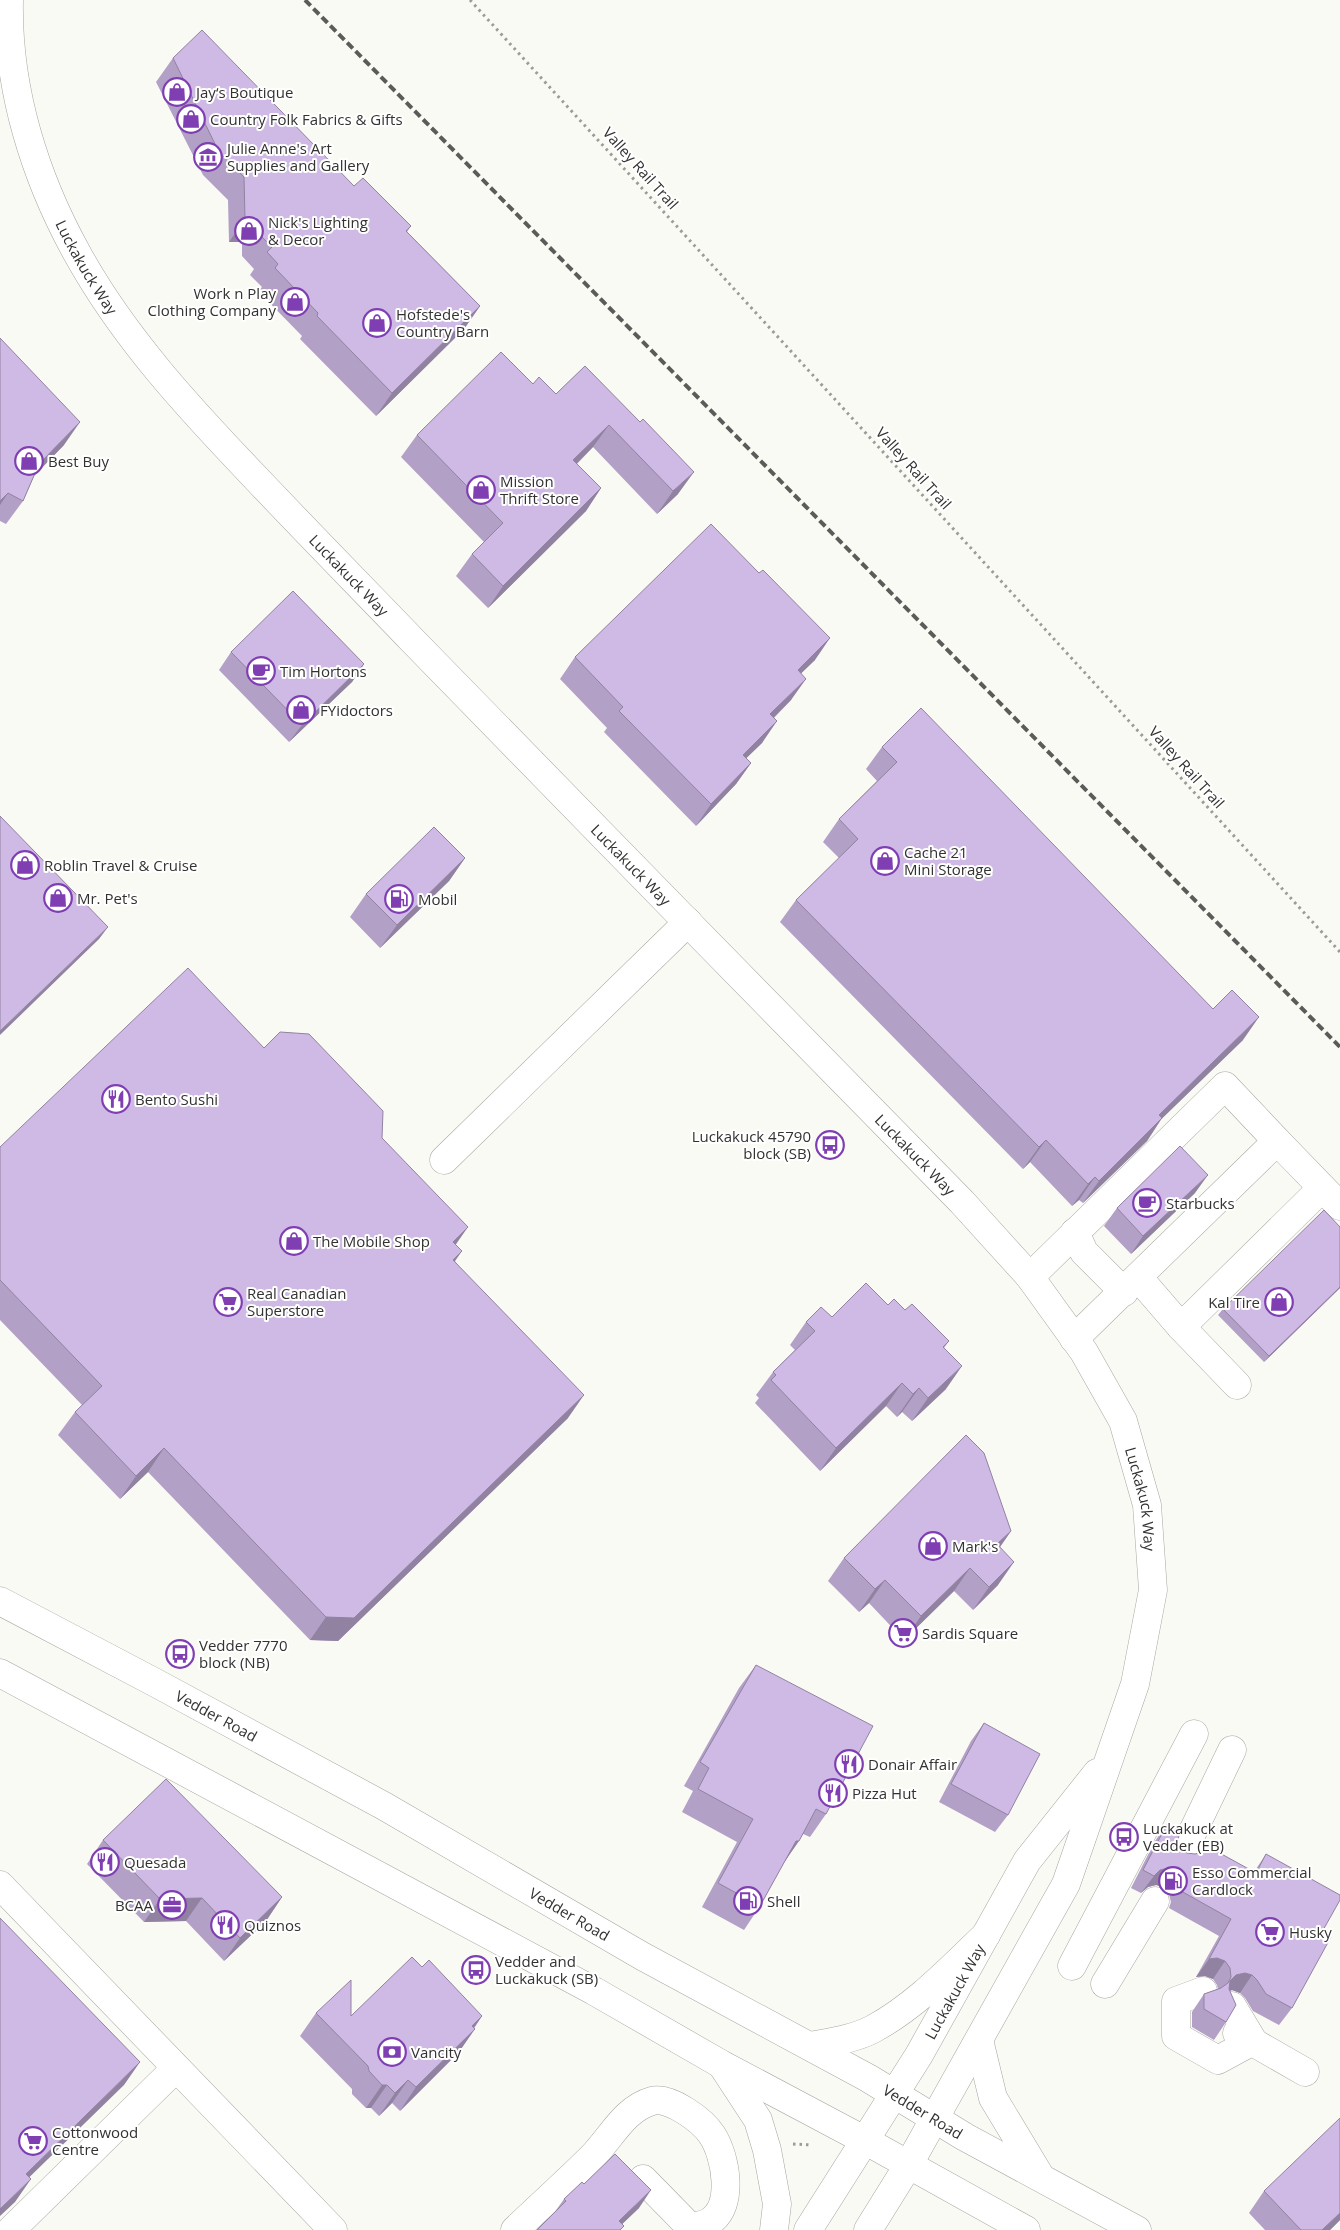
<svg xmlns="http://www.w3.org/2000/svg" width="1340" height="2230" font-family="'Open Sans',sans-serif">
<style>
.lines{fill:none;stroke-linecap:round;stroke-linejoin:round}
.minor-casing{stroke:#a6a6a2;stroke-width:29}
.major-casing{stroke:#a6a6a2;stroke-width:29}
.path{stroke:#9c9b98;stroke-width:3;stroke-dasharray:2.5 4;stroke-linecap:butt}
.minor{stroke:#fff;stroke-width:28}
.major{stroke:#fff;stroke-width:28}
.rail{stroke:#5c5b59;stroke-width:4;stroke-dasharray:8 4;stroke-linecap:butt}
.wall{fill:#b2a0c6}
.shaded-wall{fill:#9182a1}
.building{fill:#cfbae6;stroke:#9182a1}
.labels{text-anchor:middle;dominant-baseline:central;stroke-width:4;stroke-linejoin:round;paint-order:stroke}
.poi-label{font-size:15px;fill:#333231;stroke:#fff;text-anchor:start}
.street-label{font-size:15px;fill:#333231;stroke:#fff}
</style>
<rect width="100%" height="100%" fill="#fafaf5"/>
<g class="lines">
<defs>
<g id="minor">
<path id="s1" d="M9,0c-2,89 26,178 69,255 46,83 111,153 176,221 52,55 105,109 158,164 183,188 366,375 550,562l68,75 54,75 39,69 24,84 6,85 -18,94 -69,200 -157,280 -41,66"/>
<path d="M444,1160l244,-238"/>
<path d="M1075,1232l9,20 40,40"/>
<path d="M1030,1277l195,-191 52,55"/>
<path d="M1138,1277l43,50"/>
<path d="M1074,1339l203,-198 63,65"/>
<path d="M1237,1385l-56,-58 141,-139"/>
<path d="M1181,1856l51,-106"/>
<path d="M0,1885l333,345"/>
<path d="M1072,1966l122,-232"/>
<path d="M1105,1984l50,-83"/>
<path d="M1203,1991l-27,10v35l42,24 35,-19 -21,-35"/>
<path d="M1237,2033l68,39"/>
<path d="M643,2179l48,49 -2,2"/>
<path d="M11,2230l165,-162"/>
<path d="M515,2230c25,-24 52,-48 77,-73 19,-19 32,-48 60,-56 18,-5 51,20 60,34 14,21 23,72 -3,87 -5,3 -13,4 -18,6"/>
<path id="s2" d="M808,2230l111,-175 108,-194 70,-88"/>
</g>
<g id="major">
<path id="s3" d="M0,1601l154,81 230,124 258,150 226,122 97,59 172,93"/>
<path d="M0,1673l594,318 127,73 145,77 160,89"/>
<path d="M979,2040l14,58 47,78"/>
<path d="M810,2046c21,-4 44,-7 63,-17 44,-24 78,-61 113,-94"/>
<path d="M722,2065l36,55 9,30 10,54 -3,26"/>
</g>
</defs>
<use href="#minor" class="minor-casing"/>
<use href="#major" class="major-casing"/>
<path class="path" d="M470,0l870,952
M793,2144l19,1"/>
<use href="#minor" class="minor"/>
<use href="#major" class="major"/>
<path class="rail" d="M305,0l1035,1047"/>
</g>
<path class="wall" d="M173,58l238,168 -4,6 73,74 -16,23 -88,87 -76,-77 2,-3 -44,-45 4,-4 -12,-12 4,-6 -12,-13v-14h-13l-1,-42 -25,-25 -47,-93z
M0,338l64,107 -30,31 -11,25 -17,23 -6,-3z
M585,366l93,128 -21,20 -64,-67 -16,17 24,24 -15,23 -98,97 -32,-32 16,-22 12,-12 -83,-85 16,-22 139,-41z
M759,573l56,87 -14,13 -10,27 -17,18 -12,25 -16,15 5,5 -15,21 -40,42 -92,-94 3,-4 -47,-49 15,-22z
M231,652l133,12 -12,18 -63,60 -70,-72z
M882,747l361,293 -81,78 -15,23 -64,62 -4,-3 -7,6 -42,-44 -7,7 -243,-247 16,-22 43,-42 -16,-16 16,-23 38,-38 -11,-12z
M465,858l-16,23 -69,67 -30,-31 16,-23z
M264,1048l118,90 74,107 -1,16 113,157 -230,223 -28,-1 -162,-168 -28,27 -62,-64 17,-23 7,-7 -82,-85v-173z
M1195,1193l-64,61 -27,-28 13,-18z
M1340,1227v61l-76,74 -46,-47 5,-6z
M888,1305l17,5 44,31 -5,7 2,41 -34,32 -10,-9 -5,5 -11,-11 -66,65 -65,-68 4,-5 -3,-3 17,-23 22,-22 -5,-5 16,-23z
M1011,1531l-11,16 -2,38 -25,25 -19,-19 -50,49 -35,-37 -10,9 -31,-31 16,-23z
M756,1665l70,149 -16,23 -7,-3 -20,30 -23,42 -16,24 -42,-23 35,-65 -55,-30 11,-21 -9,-5 55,-98z
M984,1723l24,92 -13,17 -56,-30 32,-61z
M1167,1824l11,16 3,8 6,5 67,19 12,-18 56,78 -30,76 -13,17 -26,-14 -8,-13 -5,-5 -8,-3 -2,1 -4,31 -12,18 -22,-13v-15l12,-18 14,-5 -1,-4 -4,-6 -8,-3 -9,1 23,-41 -50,-28 2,-6 -2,-8 -6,-7 -7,-2 -8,2 -7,6 -10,-5 24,-47z
M103,1840l179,57 -16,24 -42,40 -38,-40 -42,1 -57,-58z
M422,1967l60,49 -23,36 -59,59 -8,-8 -13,13 -8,-8h-5l-14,-14v-5l-52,-53 16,-23 35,3z
M584,2184l55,24 -17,16 -68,-11 10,-14z
M1264,2191l76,29 -10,10h-65l-16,-17z"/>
<path class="shaded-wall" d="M245,219h13l-16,23h-13z
M480,306l-16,23 -88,87 16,-23z
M80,422l-16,23 -41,42 16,-23z
M609,425l-16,22 -35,35 15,-22z
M694,472l-16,22 -21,20 16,-23z
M601,488l-15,23 -98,97 15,-22z
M8,493l-8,12v-4z
M830,638l-15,22 -32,31 15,-21z
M364,664l-12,18 -63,60 13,-17z
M806,679l-15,21 -36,36 15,-22z
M777,721l-15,22 -34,33 15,-21z
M751,763l-15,21 -40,42 15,-22z
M465,858l-16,23 -69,67 17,-23z
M108,927l-9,12 -99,96v-4z
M1259,1017l-16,23 -100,97 16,-22z
M1162,1118l-15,23 -64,62 16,-22z
M1046,1140l-16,22 -7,7 16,-22z
M1208,1175l-13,18 -64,61 12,-18z
M1095,1177l-16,23 -7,6 16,-22z
M468,1227l-16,23 1,-8z
M462,1251l-16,23 7,-14z
M1340,1287v1l-76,74 5,-6z
M962,1366l-16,23 -34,32 16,-23z
M902,1383l-16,23 -66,65 16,-23z
M919,1388l-17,24 -5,5 16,-23z
M584,1395l-16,23 -230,223 -28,-1 16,-23z
M164,1448l-16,24 -28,27 16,-23z
M1011,1531l-16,23 2,-10z
M1014,1562l-16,23 -25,25 16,-23z
M970,1568l-16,23 -50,49 17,-24z
M885,1580l-16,23 -10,9 16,-23z
M796,1841h3l-16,23z
M1168,1868l7,2 -12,17 -7,-2 -8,2 -7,6 13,-17 6,-6z
M282,1897l-16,24 -42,40 16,-23z
M202,1898l-16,23 -42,1 16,-23z
M1217,1958l8,3 -12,18 -8,-3 -9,1 13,-18z
M1245,1973l7,2 -12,18 -8,-3 -8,3 6,-12 6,-6z
M482,2016l-14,20 7,-7 -16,23 -59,59 16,-24 56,-61z
M140,2062l-16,23 -115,112 17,-23z
M408,2080l-16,23 -13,13 16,-23z
M382,2085h5l-16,23h-5z
M31,2179l-16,23 -15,14v-7z
M651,2190l-12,18 -23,22 3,-9z
M1340,2213v7l-10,10h-8z"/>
<path class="building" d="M202,30l152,156 9,-8 48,48 -5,5 74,75 -88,87 -75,-77 1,-3 -43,-45 3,-4 -11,-12 5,-5 -14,-14v-14h-13l-1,-42 -25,-25 -46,-94z
M0,338l80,84 -41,42 -16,37 -15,-8 -8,8z
M501,352l32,32 6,-7 17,17 29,-28 55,56 3,-3 51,53 -21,19 -64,-66 -36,35 28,28 -98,98 -31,-32 31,-31 -86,-88z
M711,524l48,49 4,-3 67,68 -32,32 8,9 -36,35 7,7 -34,34 8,8 -40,41 -92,-93 4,-4 -48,-50z
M293,591l71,73 -62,61 -71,-73z
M921,708l292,301 19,-19 27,27 -100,98 3,3 -63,63 -4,-4 -7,7 -42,-44 -7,7 -243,-247 62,-61 -19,-20 58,-57 -15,-15z
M0,816l108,111 -108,104z
M434,827l31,31 -68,67 -31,-31z
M188,968l76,80 16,-16 29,2 74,77 -1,27 86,89 -15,15 9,9 -9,9 131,135 -230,223 -28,-1 -162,-169 -28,28 -61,-64 27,-26 -102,-106v-133z
M1180,1146l28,29 -65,61 -26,-28z
M1324,1210l16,17v60l-71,69 -46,-47z
M866,1283l22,22 6,-6 11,11 7,-6 37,37 -6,6 19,19 -34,32 -9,-10 -6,6 -11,-11 -66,65 -65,-68 5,-5 -3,-3 42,-41 -9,-9 15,-15 11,10z
M966,1435l18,18 27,78 -14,13 17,18 -25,25 -19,-19 -49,48 -36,-36 -10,9 -31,-31z
M756,1665l117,61 -47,88 -10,-5 -17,32h-3l-36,65 -42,-23 35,-64 -55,-30 11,-21 -9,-6z
M984,1723l56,31 -32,61 -57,-31z
M166,1779l116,118 -42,41 -38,-40 -42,1 -57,-59z
M1167,1824l13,7 -2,9 3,8 6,5 8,1 7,-2 5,-6 49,27 10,-19 74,41v5l-18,32 9,5 -39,71 -26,-14 -9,-14 -5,-5 -7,-2 -9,2 -6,6 -1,8 7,16 -10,17 -22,-13v-15l17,-6 7,-5 3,-6 -1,-9 -5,-7 -8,-3 -8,1 22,-40 -50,-28 2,-7 -2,-8 -6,-6 -7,-2 -8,2 -6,6 -11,-6z
M0,1918l140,144 -114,112 5,5 -31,30z
M412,1957l10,10 7,-7 53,56 -10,10 3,3 -59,58 -8,-7 -13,13 -8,-8h-5l-13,-14 -1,-5 -52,-53 35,-33v36z
M1340,2118v95l-18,17h-21l-37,-39z
M615,2154l36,36 -32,31 5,5 -4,4h-83l29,-29 -2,-2 18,-17 2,2z"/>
<defs>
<symbol id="shop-ring" viewBox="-11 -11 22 22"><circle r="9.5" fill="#fff" stroke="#7f3eb2" stroke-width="1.5"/><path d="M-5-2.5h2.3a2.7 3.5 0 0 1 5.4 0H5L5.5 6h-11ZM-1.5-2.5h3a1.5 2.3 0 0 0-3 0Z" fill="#7f3eb2"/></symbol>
<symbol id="museum-ring" viewBox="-11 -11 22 22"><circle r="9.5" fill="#fff" stroke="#7f3eb2" stroke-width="1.5"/><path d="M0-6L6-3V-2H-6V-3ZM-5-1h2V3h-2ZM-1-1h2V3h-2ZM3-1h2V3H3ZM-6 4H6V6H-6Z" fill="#7f3eb2"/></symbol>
<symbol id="cafe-ring" viewBox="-11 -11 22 22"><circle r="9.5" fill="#fff" stroke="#7f3eb2" stroke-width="1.5"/><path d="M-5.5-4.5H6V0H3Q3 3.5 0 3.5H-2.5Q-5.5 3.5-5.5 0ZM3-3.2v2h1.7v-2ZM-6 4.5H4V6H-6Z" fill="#7f3eb2"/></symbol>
<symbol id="fuel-ring" viewBox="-11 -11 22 22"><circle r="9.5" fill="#fff" stroke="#7f3eb2" stroke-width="1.5"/><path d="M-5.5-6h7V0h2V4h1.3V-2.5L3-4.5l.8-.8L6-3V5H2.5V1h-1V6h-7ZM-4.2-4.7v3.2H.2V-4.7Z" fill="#7f3eb2"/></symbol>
<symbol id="restaurant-ring" viewBox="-11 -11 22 22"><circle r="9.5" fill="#fff" stroke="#7f3eb2" stroke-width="1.5"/><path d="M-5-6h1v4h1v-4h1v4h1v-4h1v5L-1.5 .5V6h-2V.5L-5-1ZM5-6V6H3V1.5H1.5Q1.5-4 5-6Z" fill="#7f3eb2"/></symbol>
<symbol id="bus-ring" viewBox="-11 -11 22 22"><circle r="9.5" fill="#fff" stroke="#7f3eb2" stroke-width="1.5"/><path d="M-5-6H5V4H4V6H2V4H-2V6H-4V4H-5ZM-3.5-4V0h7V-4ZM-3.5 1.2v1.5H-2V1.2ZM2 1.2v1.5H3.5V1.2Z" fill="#7f3eb2"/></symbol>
<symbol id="supermarket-ring" viewBox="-11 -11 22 22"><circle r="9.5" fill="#fff" stroke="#7f3eb2" stroke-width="1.5"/><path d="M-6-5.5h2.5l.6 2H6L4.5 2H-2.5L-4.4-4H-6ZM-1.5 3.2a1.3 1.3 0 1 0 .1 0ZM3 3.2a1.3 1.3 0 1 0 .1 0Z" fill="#7f3eb2"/></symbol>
<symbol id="office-ring" viewBox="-11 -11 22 22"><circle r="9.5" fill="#fff" stroke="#7f3eb2" stroke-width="1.5"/><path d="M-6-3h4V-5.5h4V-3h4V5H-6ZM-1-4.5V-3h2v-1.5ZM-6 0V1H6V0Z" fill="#7f3eb2"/></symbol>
<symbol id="bank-ring" viewBox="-11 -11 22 22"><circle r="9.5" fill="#fff" stroke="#7f3eb2" stroke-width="1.5"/><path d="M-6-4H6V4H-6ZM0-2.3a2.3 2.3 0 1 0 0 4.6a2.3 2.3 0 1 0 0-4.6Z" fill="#7f3eb2"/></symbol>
</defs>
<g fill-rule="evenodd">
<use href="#shop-ring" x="161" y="76" width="32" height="32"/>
<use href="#shop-ring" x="175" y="103" width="32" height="32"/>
<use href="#museum-ring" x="192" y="141" width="32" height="32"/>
<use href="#shop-ring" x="233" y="215" width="32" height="32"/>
<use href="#shop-ring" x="279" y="286" width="32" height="32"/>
<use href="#shop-ring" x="361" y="307" width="32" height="32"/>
<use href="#shop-ring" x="13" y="445" width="32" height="32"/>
<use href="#shop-ring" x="465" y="474" width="32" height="32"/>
<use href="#cafe-ring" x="245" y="655" width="32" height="32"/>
<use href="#shop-ring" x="285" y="694" width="32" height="32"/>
<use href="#shop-ring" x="869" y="845" width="32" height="32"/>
<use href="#shop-ring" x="9" y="849" width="32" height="32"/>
<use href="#shop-ring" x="42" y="882" width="32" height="32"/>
<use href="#fuel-ring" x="383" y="883" width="32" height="32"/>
<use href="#restaurant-ring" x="100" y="1083" width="32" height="32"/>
<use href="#bus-ring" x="814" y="1129" width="32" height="32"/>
<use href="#cafe-ring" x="1131" y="1187" width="32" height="32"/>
<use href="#shop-ring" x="278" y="1225" width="32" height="32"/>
<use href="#supermarket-ring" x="212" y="1286" width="32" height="32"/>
<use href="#shop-ring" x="1263" y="1286" width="32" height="32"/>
<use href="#shop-ring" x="917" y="1530" width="32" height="32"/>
<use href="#supermarket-ring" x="887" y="1617" width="32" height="32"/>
<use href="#bus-ring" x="164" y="1638" width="32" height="32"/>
<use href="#restaurant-ring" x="833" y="1748" width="32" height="32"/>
<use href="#restaurant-ring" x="817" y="1777" width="32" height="32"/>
<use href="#bus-ring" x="1108" y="1821" width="32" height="32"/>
<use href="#restaurant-ring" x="89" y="1846" width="32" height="32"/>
<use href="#fuel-ring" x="1157" y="1865" width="32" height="32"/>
<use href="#fuel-ring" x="732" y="1885" width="32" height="32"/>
<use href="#office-ring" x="156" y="1889" width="32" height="32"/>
<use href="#restaurant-ring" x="209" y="1909" width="32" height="32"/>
<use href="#supermarket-ring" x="1254" y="1916" width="32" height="32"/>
<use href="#bus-ring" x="460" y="1954" width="32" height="32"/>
<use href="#bank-ring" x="376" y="2036" width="32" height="32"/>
<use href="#supermarket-ring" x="17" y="2125" width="32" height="32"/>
</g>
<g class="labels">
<g class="poi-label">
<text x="196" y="92">Jay‘s Boutique</text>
<text x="210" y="119">Country Folk Fabrics &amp; Gifts</text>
<text x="227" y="148">Julie Anne's Art<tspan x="227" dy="17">Supplies and Gallery</tspan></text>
<text x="268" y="222">Nick's Lighting<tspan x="268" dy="17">&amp; Decor</tspan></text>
<text x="276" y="293" text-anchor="end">Work n Play<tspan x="276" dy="17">Clothing Company</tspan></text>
<text x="396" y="314">Hofstede's<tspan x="396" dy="17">Country Barn</tspan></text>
<text x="48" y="461">Best Buy</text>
<text x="500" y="481">Mission<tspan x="500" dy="17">Thrift Store</tspan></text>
<text x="280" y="671">Tim Hortons</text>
<text x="320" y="710">FYidoctors</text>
<text x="904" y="852">Cache 21<tspan x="904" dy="17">Mini Storage</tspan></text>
<text x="44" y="865">Roblin Travel &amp; Cruise</text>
<text x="77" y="898">Mr. Pet's</text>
<text x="418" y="899">Mobil</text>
<text x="135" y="1099">Bento Sushi</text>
<text x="811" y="1136" text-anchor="end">Luckakuck 45790<tspan x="811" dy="17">block (SB)</tspan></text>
<text x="1166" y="1203">Starbucks</text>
<text x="313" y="1241">The Mobile Shop</text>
<text x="247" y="1293">Real Canadian<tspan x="247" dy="17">Superstore</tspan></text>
<text x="1260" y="1302" text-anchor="end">Kal Tire</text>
<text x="952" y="1546">Mark's</text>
<text x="922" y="1633">Sardis Square</text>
<text x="199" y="1645">Vedder 7770<tspan x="199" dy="17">block (NB)</tspan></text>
<text x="868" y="1764">Donair Affair</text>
<text x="852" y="1793">Pizza Hut</text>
<text x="1143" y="1828">Luckakuck at<tspan x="1143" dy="17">Vedder (EB)</tspan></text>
<text x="124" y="1862">Quesada</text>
<text x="1192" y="1872">Esso Commercial<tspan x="1192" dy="17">Cardlock</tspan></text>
<text x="767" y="1901">Shell</text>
<text x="153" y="1905" text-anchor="end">BCAA</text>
<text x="244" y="1925">Quiznos</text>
<text x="1289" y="1932">Husky</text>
<text x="495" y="1961">Vedder and<tspan x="495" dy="17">Luckakuck (SB)</tspan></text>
<text x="411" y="2052">Vancity</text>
<text x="52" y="2132">Cottonwood<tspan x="52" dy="17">Centre</tspan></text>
</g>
<g class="street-label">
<text transform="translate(641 168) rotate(48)">Valley Rail Trail</text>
<text stroke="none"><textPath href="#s1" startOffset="282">Luckakuck Way</textPath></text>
<text transform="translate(914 468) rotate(48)">Valley Rail Trail</text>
<text stroke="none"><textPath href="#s1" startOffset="688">Luckakuck Way</textPath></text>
<text transform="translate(1187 767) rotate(48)">Valley Rail Trail</text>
<text stroke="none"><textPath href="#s1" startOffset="1092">Luckakuck Way</textPath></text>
<text stroke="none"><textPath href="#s1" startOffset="1498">Luckakuck Way</textPath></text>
<text stroke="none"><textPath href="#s1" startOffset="1918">Luckakuck Way</textPath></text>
<text stroke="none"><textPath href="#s3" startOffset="245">Vedder Road</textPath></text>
<text stroke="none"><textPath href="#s3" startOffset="650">Vedder Road</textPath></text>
<text stroke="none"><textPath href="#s2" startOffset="280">Luckakuck Way</textPath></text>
<text stroke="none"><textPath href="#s3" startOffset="1055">Vedder Road</textPath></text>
</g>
</g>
</svg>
